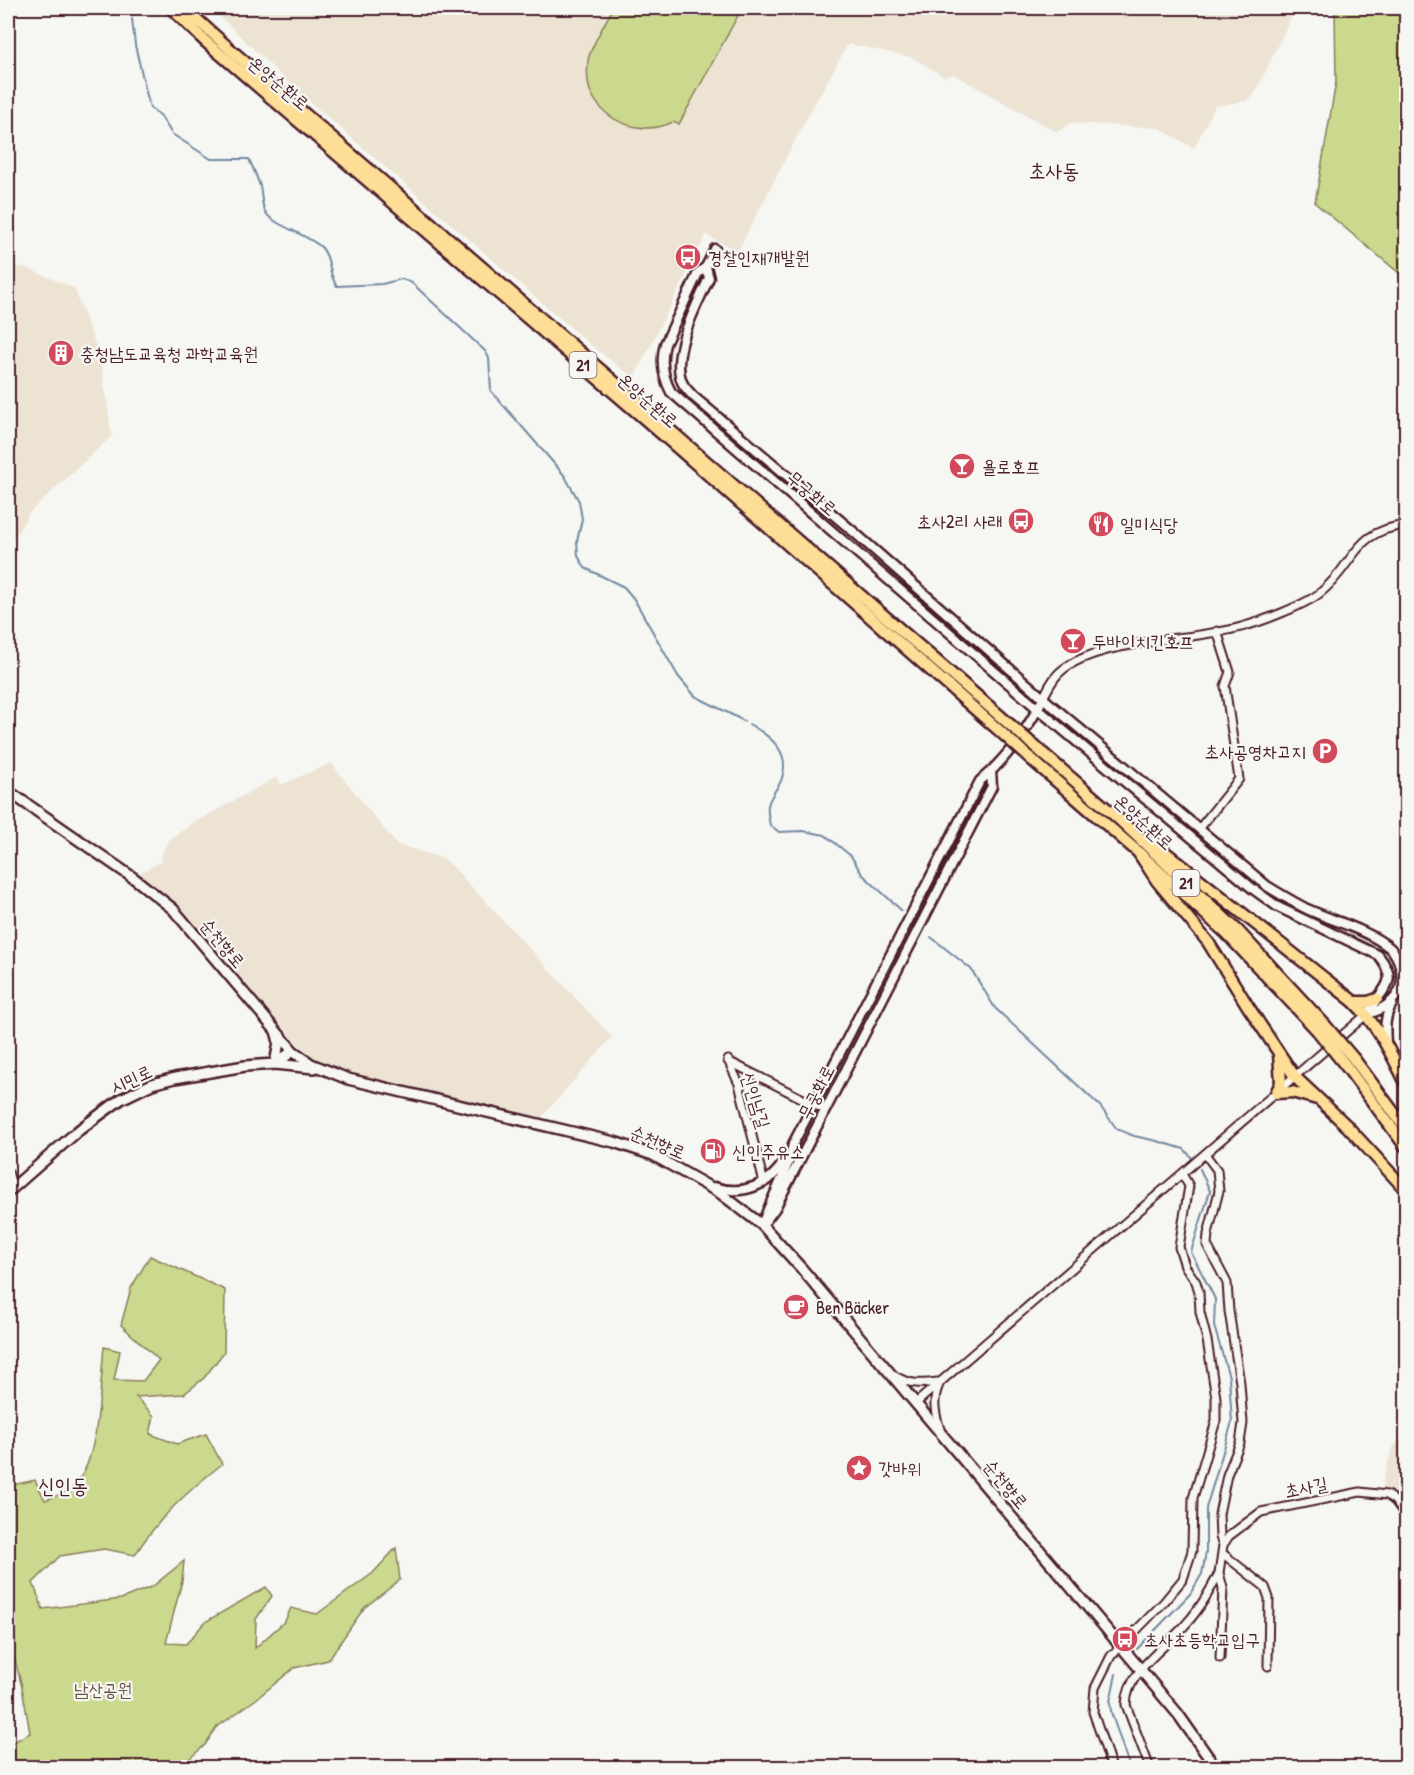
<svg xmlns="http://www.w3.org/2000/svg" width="1414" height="1775" font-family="'Patrick Hand','Poor Story',sans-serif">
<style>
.built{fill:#ede3d3}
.green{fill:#cad98d;stroke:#8a7c5c;stroke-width:1.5}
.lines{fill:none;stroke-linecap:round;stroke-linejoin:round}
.stream{stroke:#7389a1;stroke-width:2}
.minor-casing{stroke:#4a1f2b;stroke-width:11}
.tertiary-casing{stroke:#4a1f2b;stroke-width:13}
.secondary-casing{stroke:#4a1f2b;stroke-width:14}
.trunk-casing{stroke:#4a1f2b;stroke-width:15}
.minor{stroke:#f6f6f2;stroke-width:7}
.tertiary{stroke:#f6f6f2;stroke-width:8}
.secondary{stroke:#f6f6f2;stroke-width:9}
.trunk{stroke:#fedd96;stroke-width:10}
.trunk-bridge-casing{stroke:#4a1f2b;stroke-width:15;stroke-linecap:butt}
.trunk-bridge{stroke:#fedd96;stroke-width:10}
.labels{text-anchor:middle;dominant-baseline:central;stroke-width:4.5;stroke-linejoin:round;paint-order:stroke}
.shield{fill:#f6f6f2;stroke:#7e6067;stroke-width:1.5}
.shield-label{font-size:16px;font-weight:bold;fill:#4a1f2b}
.street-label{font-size:18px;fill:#4a1f2b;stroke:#f6f6f2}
.poi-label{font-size:18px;fill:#4a1f2b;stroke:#f6f6f2;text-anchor:start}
.park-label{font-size:18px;fill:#6a4e44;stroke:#f6f6f2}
.quarter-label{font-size:21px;fill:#4a1f2b;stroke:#f6f6f2}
</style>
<rect width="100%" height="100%" fill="#f6f6f2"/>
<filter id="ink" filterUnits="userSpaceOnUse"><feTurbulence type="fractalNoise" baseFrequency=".0167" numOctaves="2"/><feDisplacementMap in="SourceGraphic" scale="12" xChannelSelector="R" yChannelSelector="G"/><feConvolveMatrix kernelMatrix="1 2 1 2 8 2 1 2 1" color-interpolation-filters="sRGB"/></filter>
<g filter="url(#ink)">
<path class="built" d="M211,8h1085l-41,85 -9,8 -31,5 -21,42 -35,-20 -88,-5 -14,9 -104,-58 -8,3 -34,-20 -63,-13 -44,79 -66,128 -32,-16 -72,143 -42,-32 -298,-258z
M8,266l16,1 50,21 26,69 12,79 -82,76 -22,36z
M331,763l66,82 46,13 9,8 160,171 -71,81 -60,-12 -110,-27 -41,-13 -18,-9 -19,-18 -108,-125 -47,-40 24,-13v-7l5,-12 24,-18 86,-47 4,8z
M1406,1434v77l-16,-19 -8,-3 4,-21 8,-22z"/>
<path class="green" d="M613,8h129l-63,116 -6,-2c-30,14 -67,2 -82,-29 -4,-9 -4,-22 -3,-32 1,-12 19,-41 25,-53z
M1335,8h71v268l-8,-4 -83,-69 21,-121z
M150,1256l75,34 -1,62 -20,26 -20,16 -48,3 18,19 -4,18 27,10 29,-10 16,30c-34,27 -64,54 -87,91l-31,-6 -44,7 -27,27 10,26 78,-10 32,-13 31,-25 -2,20 -16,62 20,1 19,-22 61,-35 6,9 -16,23 -1,29 30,-27 6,-13 26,6 56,-41 23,-25 4,32 -36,28 -36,52 -34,8 -39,32 -38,27 -12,18 -15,13 -1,9h-181v-26l4,2 18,-10 -8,-46 -14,-54v-147l27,-6 10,20c8,-3 19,-6 26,-11 29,-22 29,-107 33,-142l16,4 -6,29 29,1 16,-21 -38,-35 10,-37z"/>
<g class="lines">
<path class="stream" d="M132,19l3,26 15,63 10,7 12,19 39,25h38c4,9 8,18 11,27 2,8 1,20 6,27 7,12 43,22 56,35 10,12 6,27 15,38l45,-2 20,-5 10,4 73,68 4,7 2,33 73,84 15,26 3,18 -5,22 1,15 7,12 39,19 10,12 44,77 17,20 49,25
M749,724c23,13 43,29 32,57 -4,8 -12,17 -13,25 -1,5 1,14 2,19l9,7 24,-1 22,4 26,21 11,18 39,36
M931,937l40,32 24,39 105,98 17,23 17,7 23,5 27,8 7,8
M1137,1649l53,-55 12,-20 4,-22v-44l26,-86 -3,-45 -15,-51 1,-27 -24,-47 19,-61 -10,-22
M1116,1674l-6,28 1,10 19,56"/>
<defs>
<path id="minor" d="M1043,698c5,-9 9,-19 17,-26 37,-33 132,-31 181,-45 20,-5 64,-22 79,-34 36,-29 32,-62 86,-68
M1199,829l40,-50 -14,-93 5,-14 -13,-41
M728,1060l11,24 25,99
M728,1061l97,49
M1205,1154l12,16 2,21 -11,43 -1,11 20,38 2,28 11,72 3,40 -3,20 -13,32 -8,39 1,23 3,8
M8,1172l5,16
M895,1376c15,9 26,8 43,6
M939,1385c-7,15 -4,29 1,44
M916,1403l451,-389
M1222,1553l43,34 4,11 -1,68
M1220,1658l3,-70 -4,-15 4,-28 6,-9 32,-24 99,-20 27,3 8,6 11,15
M1112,1768l-19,-56 2,-24 16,-32 53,-54 19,-23 9,-28 1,-53 23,-77v-23l-9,-58 -7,-28 -1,-20 -3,-10 -11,-16 -6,-19 10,-61 -7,-12
M1150,1768l-24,-63c1,-35 40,-57 60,-81 14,-15 24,-33 33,-51"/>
<path id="tertiary" d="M715,249l-9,18 -8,6 -33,71c-5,18 -2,33 6,48l367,317 215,180 25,18 100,48c24,29 2,34 -11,59
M706,267l3,11c-12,27 -39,75 -27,104 2,5 8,11 12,15l161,136 188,165 224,188c13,8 26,16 40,23 26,12 60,20 83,39 9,8 14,27 11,38 -4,15 -20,25 -34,28
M1386,1043c-1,-15 -2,-26 6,-39
M714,1187c28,9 56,-1 71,-27
M766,1220l9,-12 217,-422 -1,-15
M762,1225c9,-27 26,-53 31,-81l187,-363c24,-20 46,-49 60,-77"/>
<path id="secondary" d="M8,791l127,88 38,30 120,142 18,13 37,15 266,63 39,13 67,38 42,32 40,44 328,388 48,57 38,54
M276,1031l3,11 -4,22 39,4
M8,1192l71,-62 42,-31 31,-15 23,-6 70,-12 30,-2 18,-13"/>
<path id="trunk" d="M171,8l34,33 441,379 347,305
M184,8l47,42 769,666
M1039,750l82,71 117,110 87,94
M1031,759l107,93 89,82 90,96
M1146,837l207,164c24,23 38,52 53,82
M1138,852l19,29 51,61 41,66 46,69 52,49 59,64
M1354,1002h14l9,-3
M1279,1054l2,29 -5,10 16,-1 25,7
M1354,1059l52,70
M1346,1066l60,81"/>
</defs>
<use href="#minor" class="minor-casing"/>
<use href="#tertiary" class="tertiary-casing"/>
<use href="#secondary" class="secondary-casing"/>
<use href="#trunk" class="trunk-casing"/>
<use href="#minor" class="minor"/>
<use href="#tertiary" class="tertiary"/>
<use href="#secondary" class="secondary"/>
<use href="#trunk" class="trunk"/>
<defs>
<path id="trunk-bridge" d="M1000,716l39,34
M993,725l38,34
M1325,1025l29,34
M1317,1030l29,36"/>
</defs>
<use href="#trunk-bridge" class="trunk-bridge-casing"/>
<use href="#trunk-bridge" class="trunk-bridge"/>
</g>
</g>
<defs>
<symbol id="bus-disc" viewBox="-11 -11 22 22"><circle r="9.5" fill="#d1495b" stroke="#f6f6f2"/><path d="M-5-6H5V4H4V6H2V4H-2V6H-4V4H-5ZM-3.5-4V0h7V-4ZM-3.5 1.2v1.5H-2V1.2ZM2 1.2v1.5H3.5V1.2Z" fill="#fff"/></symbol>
<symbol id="building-disc" viewBox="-11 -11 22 22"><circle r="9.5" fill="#d1495b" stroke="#f6f6f2"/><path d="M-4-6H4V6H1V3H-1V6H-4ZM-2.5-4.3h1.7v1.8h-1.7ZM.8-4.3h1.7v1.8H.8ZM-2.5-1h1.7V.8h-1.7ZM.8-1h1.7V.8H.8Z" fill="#fff"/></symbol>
<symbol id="bar-disc" viewBox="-11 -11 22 22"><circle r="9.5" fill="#d1495b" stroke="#f6f6f2"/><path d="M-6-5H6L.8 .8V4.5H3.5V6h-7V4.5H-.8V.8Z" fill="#fff"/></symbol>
<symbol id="restaurant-disc" viewBox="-11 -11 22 22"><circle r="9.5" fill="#d1495b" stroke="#f6f6f2"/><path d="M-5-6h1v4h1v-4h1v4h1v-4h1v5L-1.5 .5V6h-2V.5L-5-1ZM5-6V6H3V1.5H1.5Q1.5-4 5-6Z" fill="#fff"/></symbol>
<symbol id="parking-disc" viewBox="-11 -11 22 22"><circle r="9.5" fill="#d1495b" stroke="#f6f6f2"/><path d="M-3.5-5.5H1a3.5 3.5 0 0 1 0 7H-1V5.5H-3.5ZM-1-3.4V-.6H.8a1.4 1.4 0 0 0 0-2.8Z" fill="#fff"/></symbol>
<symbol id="fuel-disc" viewBox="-11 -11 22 22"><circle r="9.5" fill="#d1495b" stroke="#f6f6f2"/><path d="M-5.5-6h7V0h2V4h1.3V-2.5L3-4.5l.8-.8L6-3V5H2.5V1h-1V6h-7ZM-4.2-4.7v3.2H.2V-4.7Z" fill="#fff"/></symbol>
<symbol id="cafe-disc" viewBox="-11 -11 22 22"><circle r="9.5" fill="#d1495b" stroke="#f6f6f2"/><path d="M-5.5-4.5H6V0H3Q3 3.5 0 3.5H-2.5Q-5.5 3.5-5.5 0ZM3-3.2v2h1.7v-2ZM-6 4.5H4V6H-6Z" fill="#fff"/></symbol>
<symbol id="sight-disc" viewBox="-11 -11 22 22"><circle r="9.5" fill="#d1495b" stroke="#f6f6f2"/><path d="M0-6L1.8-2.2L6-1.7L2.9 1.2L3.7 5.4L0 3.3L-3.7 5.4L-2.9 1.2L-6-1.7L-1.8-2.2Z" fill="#fff"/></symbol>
</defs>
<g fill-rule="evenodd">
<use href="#bus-disc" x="673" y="242" width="30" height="30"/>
<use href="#building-disc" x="46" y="338" width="30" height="30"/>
<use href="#bar-disc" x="947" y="451" width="30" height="30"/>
<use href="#bus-disc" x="1006" y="506" width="30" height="30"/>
<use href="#restaurant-disc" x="1086" y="509" width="30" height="30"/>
<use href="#bar-disc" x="1058" y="626" width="30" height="30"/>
<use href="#parking-disc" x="1310" y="736" width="30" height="30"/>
<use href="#fuel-disc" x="698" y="1136" width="30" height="30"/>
<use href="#cafe-disc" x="781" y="1292" width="30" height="30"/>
<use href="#sight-disc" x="844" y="1453" width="30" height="30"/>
<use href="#bus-disc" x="1110" y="1624" width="30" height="30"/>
</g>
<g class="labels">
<g class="shield">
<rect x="569.5" y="352" width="27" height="26" rx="4.5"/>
<rect x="1172.5" y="870" width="27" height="26" rx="4.5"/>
</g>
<g class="shield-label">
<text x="583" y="365">21</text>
<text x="1186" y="883">21</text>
</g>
<g class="street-label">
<text transform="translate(279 83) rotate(40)">온양순환로</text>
<text transform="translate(648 400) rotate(41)">온양순환로</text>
<text transform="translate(812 493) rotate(40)">무궁화로</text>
<text transform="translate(1144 822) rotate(42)">온양순환로</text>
<text transform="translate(223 943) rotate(50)">순천향로</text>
<text transform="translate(131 1079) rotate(-25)">시민로</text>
<text transform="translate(816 1092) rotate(-63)">무궁화로</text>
<text transform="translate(756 1100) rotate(73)">신인남길</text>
<text transform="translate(658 1142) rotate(23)">순천향로</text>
<text transform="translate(1006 1484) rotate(50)">순천향로</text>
<text transform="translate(1306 1487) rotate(-11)">초사길</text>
</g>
<g class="poi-label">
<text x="708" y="257">경찰인재개발원</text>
<text x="80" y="353">충청남도교육청 과학교육원</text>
<text x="982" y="466">욜로호프</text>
<text x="1002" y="521" text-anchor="end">초사2리 사래</text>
<text x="1120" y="524">일미식당</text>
<text x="1092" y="641">두바이치킨호프</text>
<text x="1306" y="751" text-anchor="end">초사공영차고지</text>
<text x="732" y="1151">신인주유소</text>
<text x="816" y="1307">Ben Bäcker</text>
<text x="878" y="1468">갓바위</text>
<text x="1144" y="1639">초사초등학교입구</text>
</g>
<g class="park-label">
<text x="103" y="1689">남산공원</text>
</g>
<g class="quarter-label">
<text x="1054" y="170">초사동</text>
<text x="63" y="1485">신인동</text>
</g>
</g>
<rect width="1414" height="1775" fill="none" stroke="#f6f6f2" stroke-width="30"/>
<rect x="15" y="15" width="1384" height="1745" fill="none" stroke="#4a1f2b" stroke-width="2" filter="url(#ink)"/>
</svg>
